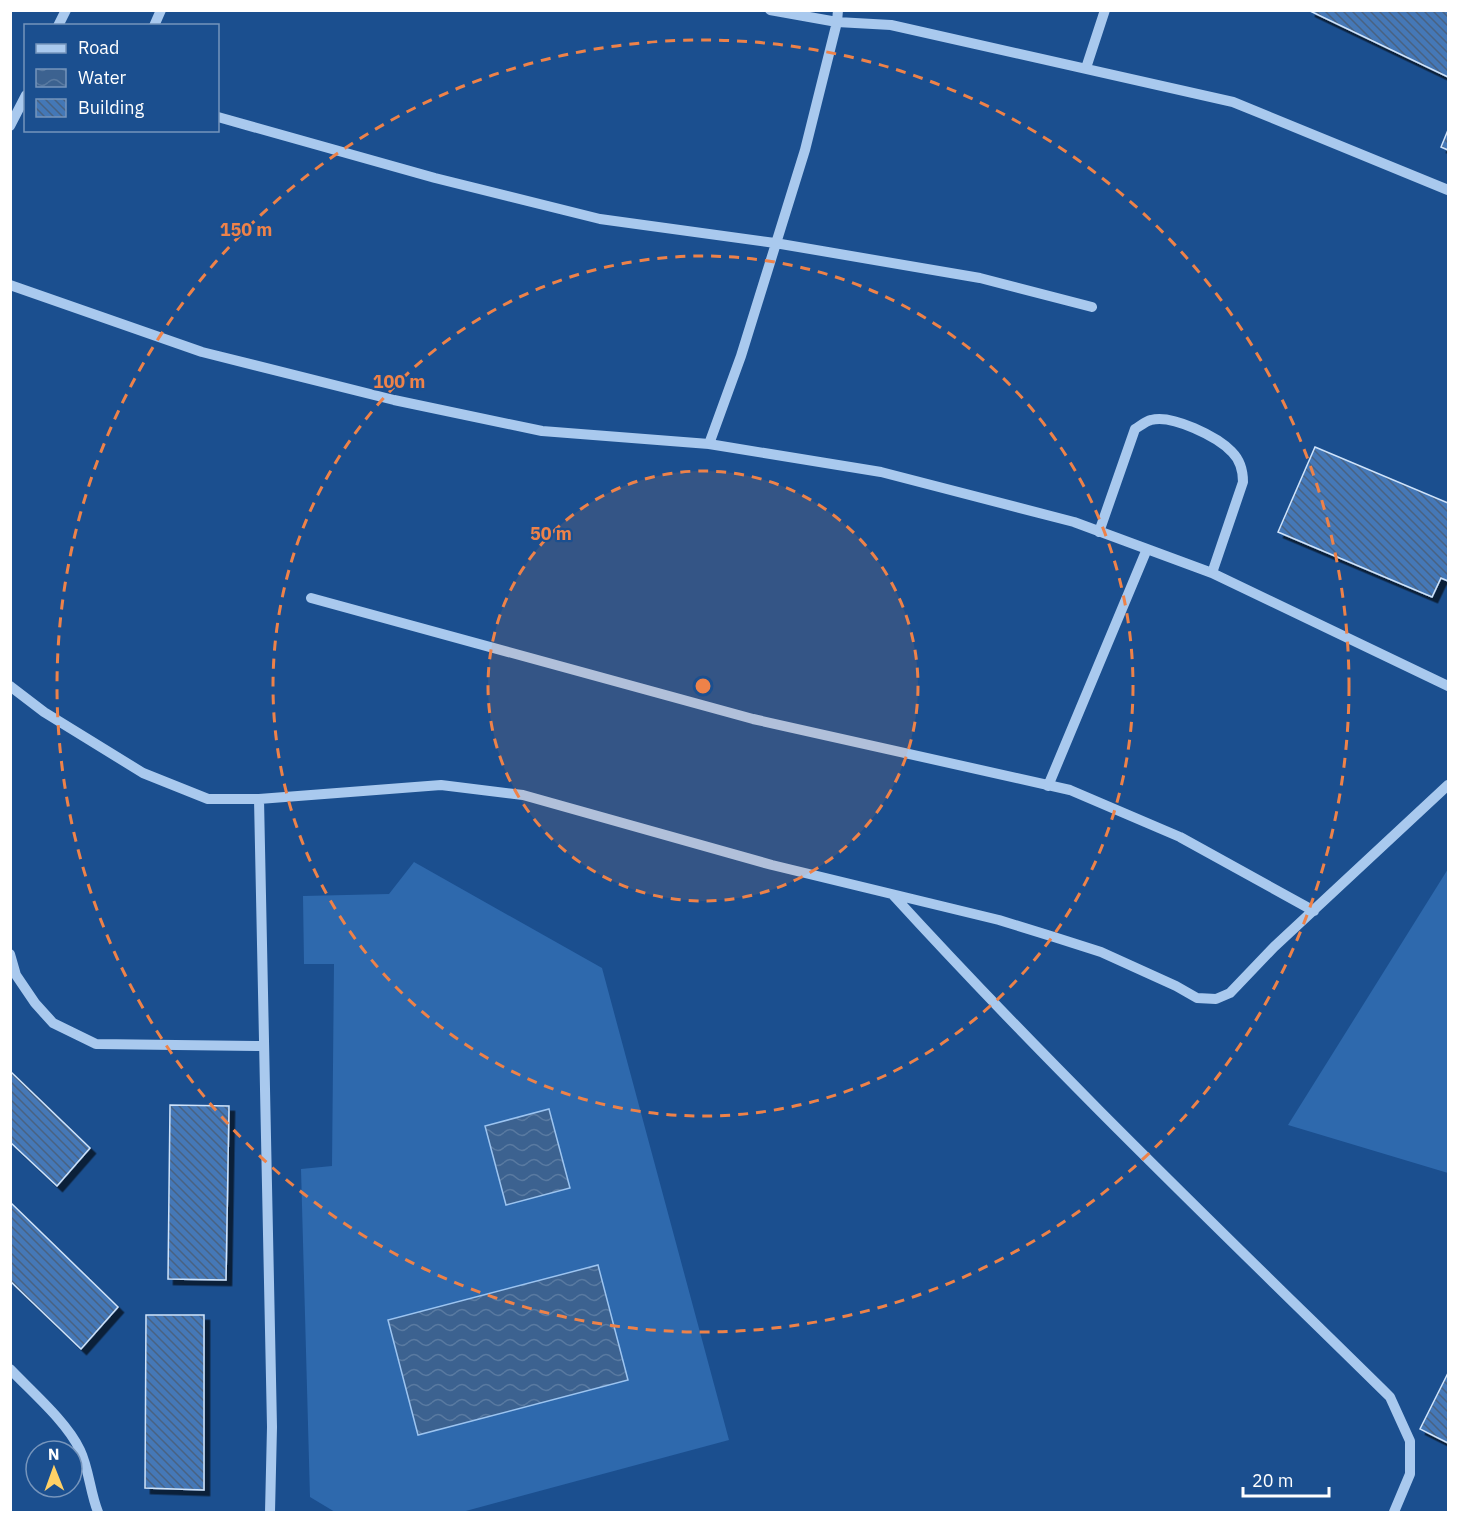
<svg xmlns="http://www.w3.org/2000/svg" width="1459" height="1523" font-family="'IBM Plex Sans',sans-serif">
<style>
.pitch{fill:#2e69ad}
.water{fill:url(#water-waves);stroke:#9cc4f0;stroke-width:1.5}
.building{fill:url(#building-back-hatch);stroke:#cfe3fa;stroke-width:1.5;filter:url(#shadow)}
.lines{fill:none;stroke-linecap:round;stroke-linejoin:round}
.minor{stroke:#a9c9ee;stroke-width:10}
.ring{fill:none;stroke:#ee8249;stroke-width:3;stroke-dasharray:10 8}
.centre{fill:#ee8249;stroke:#1b4f8f;stroke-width:3}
.ring-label{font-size:18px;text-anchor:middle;font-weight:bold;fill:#ee8249;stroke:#1b4f8f;stroke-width:4.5;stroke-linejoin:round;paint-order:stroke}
</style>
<defs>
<pattern id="water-waves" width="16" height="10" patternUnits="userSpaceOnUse" patternTransform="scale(1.5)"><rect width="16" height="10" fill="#3c6290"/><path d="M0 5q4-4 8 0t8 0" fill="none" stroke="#597aa1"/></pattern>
<pattern id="building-back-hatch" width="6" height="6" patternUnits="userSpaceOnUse" patternTransform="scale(1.5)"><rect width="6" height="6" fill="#4478b7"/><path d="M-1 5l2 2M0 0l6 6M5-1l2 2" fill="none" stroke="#486282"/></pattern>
<filter id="shadow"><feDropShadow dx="5.5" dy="5.5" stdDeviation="0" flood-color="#0009"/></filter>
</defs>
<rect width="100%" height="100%" fill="#1b4f8f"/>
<path class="pitch" d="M414,862l188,106 127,472 -267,72h-127l-25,-15 -9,-328 31,-3 2,-202h-30l-1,-68 86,-2z
M1448,869v304l-160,-48z"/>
<path class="water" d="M549,1109l21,79 -64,17 -21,-79z
M598,1265l30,115 -210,55 -30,-115z"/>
<path class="building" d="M1448,10v67l-138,-66v-1z
M1448,130v20l-7,-3z
M1315,447l133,56v78l-7,-3 -9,19 -154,-65z
M10,1071l80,77 -33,38 -47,-44z
M170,1105l59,1 -3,174 -58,-1z
M10,1202l108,105 -37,42 -71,-68z
M146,1315h58v175l-59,-2z
M1448,1373v70l-28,-14z"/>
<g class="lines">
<path class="minor" d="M770,10l67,12 54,3 342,77 215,88
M58,26l8,-16
M154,26l7,-16
M1086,68l19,-58
M218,117l217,61 165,41 175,24 205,35 112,29
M10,126l16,-31
M10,285l192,67 192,48 148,31 167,13 172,28 193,50 138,51 236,113
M709,444l32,-88 64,-206 32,-128 1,-12
M1099,532l36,-103c5,-3 11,-8 16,-9 21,-6 67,17 81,32 8,8 11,19 11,30l-31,91
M311,598l442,121 317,71 110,47 134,74
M10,686l34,26 99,61 65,26h51l182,-14 82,10 249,70 227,55 55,17 47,15 75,34 21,12 19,1 14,-6 44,-46 174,-162
M1048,786l99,-237
M259,799l13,628 -2,85
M893,895c159,174 329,337 497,502l20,44v33l-16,38
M10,954l6,21 19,28 18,20 43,21 167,2
M10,1369c22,23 57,53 70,81 9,19 10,42 18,62"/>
</g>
<circle cx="703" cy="686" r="215" fill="#ee8249" fill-opacity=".12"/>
<g class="ring">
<circle cx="703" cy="686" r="215"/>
<circle cx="703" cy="686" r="430"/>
<circle cx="703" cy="686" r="646"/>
</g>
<circle cx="703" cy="686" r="9" class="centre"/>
<g class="ring-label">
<text x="246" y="236">150 m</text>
<text x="399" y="388">100 m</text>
<text x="551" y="540">50 m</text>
</g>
<rect width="1459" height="1523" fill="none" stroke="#ffffff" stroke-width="24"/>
<rect x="24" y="24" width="195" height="108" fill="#1b4f8f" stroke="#7695bc" stroke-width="1.5"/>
<rect x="36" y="44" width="30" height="9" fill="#a9c9ee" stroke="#7695bc" stroke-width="1.5"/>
<text x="78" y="54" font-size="18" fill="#ffffff">Road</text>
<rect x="36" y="69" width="30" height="18" fill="url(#water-waves)" stroke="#7695bc" stroke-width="1.5"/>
<text x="78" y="84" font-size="18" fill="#ffffff">Water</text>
<rect x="36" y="99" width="30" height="18" fill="url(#building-back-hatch)" stroke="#7695bc" stroke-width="1.5"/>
<text x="78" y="114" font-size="18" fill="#ffffff">Building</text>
<g transform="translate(54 1469) rotate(359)"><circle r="28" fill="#1b4f8f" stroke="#7695bc" stroke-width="1.5"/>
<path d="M0-4.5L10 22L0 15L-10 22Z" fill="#ffd166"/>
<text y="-9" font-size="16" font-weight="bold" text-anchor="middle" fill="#ffffff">N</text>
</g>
<path d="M1243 1487v9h86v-9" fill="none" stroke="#ffffff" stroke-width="3"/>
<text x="1252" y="1487" font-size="18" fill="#ffffff" stroke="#1b4f8f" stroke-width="4.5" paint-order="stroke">20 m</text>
</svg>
